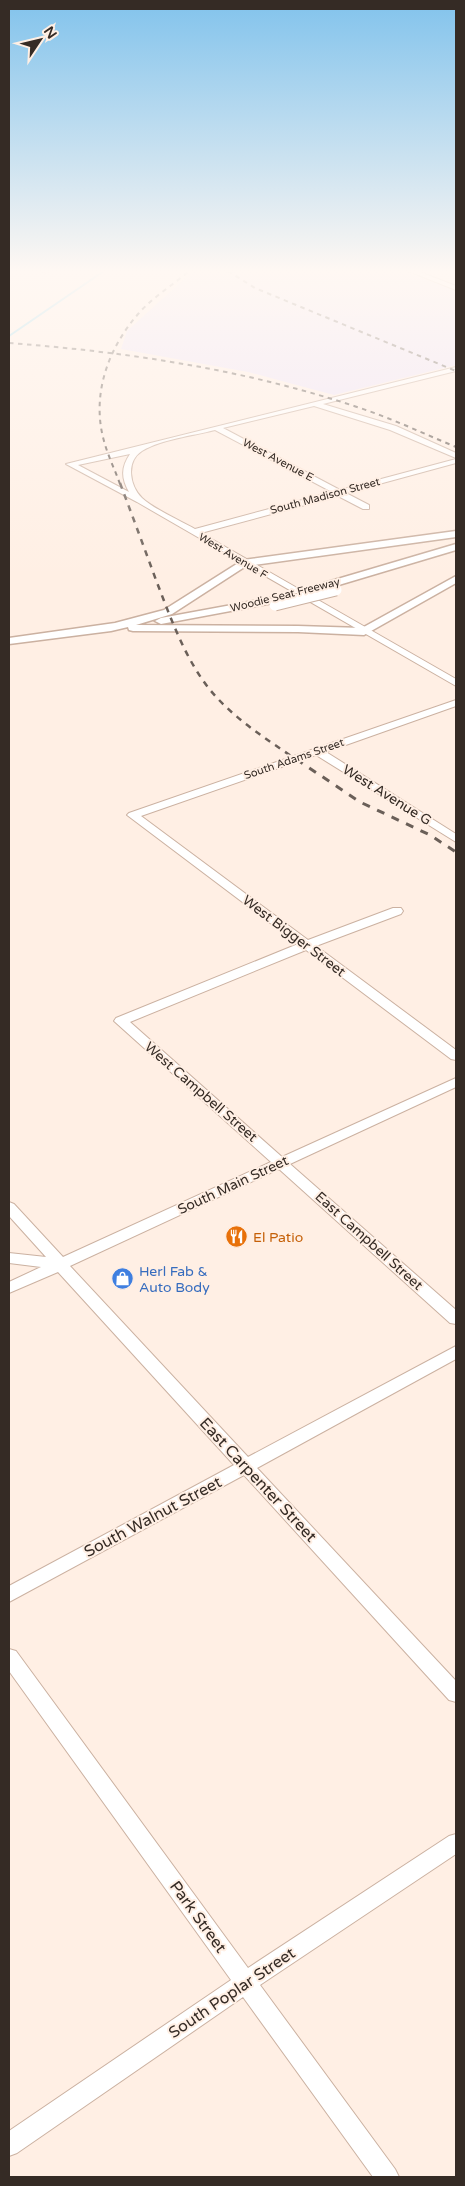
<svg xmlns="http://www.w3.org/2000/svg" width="465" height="2186" font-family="'Varela Round',sans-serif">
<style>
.industrial{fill:#eee3f8}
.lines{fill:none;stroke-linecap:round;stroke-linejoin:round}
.stream{stroke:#8ad9f2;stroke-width:2}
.minor-casing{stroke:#cbb1a1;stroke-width:2}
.major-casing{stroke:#cbb1a1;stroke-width:3}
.minor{fill:#fff;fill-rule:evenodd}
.major{fill:#fff;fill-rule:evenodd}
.rail-far2{stroke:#6a5f58;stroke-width:2;stroke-dasharray:4.5 4.5;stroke-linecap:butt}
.rail-far1{stroke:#6a5f58;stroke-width:2.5;stroke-dasharray:6 6;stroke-linecap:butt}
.rail{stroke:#6a5f58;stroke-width:3;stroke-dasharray:8 8;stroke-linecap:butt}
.major-bridge-casing{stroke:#cbb1a1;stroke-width:13;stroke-linecap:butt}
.major-bridge{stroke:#fff;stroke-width:11}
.labels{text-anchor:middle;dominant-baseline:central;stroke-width:4;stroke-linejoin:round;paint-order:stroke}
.far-street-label{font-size:11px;fill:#352b25;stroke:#ffefe4}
.street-label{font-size:14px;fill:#352b25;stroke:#ffefe4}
.food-label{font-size:14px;fill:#c56008;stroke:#ffefe4;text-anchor:start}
.shop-label{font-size:14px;fill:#366cbe;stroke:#ffefe4;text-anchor:start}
.near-street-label{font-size:16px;fill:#352b25;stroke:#ffefe4}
</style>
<rect width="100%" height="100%" fill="#ffefe4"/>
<path class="industrial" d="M193,271h210l53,20v74l-122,30 -86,-23 -127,-23 6,-18z"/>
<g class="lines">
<path class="stream" d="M9,336l95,-65"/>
<defs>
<path id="minor" d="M42,271h7l-3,2z
M408,271h9l39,15v4z
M456,367v4l-133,33 73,22 60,27v5l-66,-28 -76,-24 -91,22 117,62 116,-31v4l-110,30 23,12v4h-6l-25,-13 -137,37 255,146v7l-319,-184 -71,-38zM215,430l117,62 -137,37c-14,-8 -43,-21 -53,-31 -12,-12 -17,-36 0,-47 20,-12 50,-15 73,-21zM130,454c-9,13 -9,24 -1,38l-51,-27z
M456,700v6l-130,46 130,82v8l-140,-87 -175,61 167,124 85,-32h8l2,3 -2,3 -85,32 140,104v10l-5,-1 -145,-109 -176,72 152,135 174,-79v9l-166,77 166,146v14l-6,-1 -171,-154 -209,97 178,191 208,-111v13l-199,109 199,213v21l-7,-2 -205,-225 -235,127v-16l225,-121 -176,-193 -49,21v-11l32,-15 -32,-4v-10l37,4 -37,-41v-14l5,2 49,53 208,-95 -157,-141 2,-3 182,-74 -171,-129 2,-2z
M9,1649l7,2 232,317 201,-132 7,-2v20l-196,131 135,184 4,8h-26l-130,-180 -226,156 -8,3v-25l222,-151 -222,-309z"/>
<path id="major" d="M456,531v6l-210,29 -74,48 -36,11 162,1 64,2 94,-52v7l-92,52 -66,-3 -165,-1 -4,-1 -1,-3 -17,4 -102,13v-6l106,-15 49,-13 79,-50z
M456,544v6l-124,37h-8l-1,-2 1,-2z
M269,598l6,3 -2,2 -112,21 -6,-3 6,-3z"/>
</defs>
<use href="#minor" class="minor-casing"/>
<use href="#major" class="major-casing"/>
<use href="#minor" class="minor"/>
<use href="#major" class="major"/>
<path class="rail-far2" d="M228,271l27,17 201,83
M9,343c118,9 233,26 345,63 35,11 68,27 102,41
M120,484c-5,-14 -12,-28 -16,-43 -13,-46 4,-93 35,-128 14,-16 34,-28 50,-42"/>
<path class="rail-far1" d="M120,483c12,32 24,64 36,97 14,36 27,74 51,106 24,31 58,52 90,74"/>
<path class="rail" d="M296,759l64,43 70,33 26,17"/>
<defs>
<path id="major-bridge" d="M275,605l61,-15"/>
</defs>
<use href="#major-bridge" class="major-bridge-casing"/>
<use href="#major-bridge" class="major-bridge"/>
</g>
<linearGradient id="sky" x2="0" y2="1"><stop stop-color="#82c3ec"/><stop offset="0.47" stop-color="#fff8f3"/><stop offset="1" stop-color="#fff8f3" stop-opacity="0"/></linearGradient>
<rect width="465" height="577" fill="url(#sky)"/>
<defs>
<symbol id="restaurant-disc" viewBox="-11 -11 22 22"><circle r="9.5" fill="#e8710a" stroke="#ffefe4"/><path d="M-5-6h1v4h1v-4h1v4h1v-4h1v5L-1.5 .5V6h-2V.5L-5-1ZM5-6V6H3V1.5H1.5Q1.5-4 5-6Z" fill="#fff"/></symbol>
<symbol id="shop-disc" viewBox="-11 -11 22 22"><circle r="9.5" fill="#3f7fe0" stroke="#ffefe4"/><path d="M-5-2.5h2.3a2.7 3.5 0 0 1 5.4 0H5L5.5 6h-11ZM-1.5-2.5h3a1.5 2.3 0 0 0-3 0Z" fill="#fff"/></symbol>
</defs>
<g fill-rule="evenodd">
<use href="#restaurant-disc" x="224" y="1224" width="25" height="25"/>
<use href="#shop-disc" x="110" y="1266" width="25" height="25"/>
</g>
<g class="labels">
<g class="far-street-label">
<text transform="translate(278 460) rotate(28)">West Avenue E</text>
<text transform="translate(325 496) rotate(-15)">South Madison Street</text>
<text transform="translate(233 556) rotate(31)">West Avenue F</text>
<text transform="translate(285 595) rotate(-14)">Woodie Seat Freeway</text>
<text transform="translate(294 759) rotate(-19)">South Adams Street</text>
</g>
<g class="street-label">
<text transform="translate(387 795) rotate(32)">West Avenue G</text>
<text transform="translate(294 936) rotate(37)">West Bigger Street</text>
<text transform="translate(201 1092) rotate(41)">West Campbell Street</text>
<text transform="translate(233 1185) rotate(-25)">South Main Street</text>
<text transform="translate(369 1241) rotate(42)">East Campbell Street</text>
</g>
<g class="food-label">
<text x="253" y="1237">El Patio</text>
</g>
<g class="shop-label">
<text x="139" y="1271">Herl Fab &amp;<tspan x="139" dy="16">Auto Body</tspan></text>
</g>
<g class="near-street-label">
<text transform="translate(258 1480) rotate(47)">East Carpenter Street</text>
<text transform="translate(153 1517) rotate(-28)">South Walnut Street</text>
<text transform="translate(198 1917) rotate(54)">Park Street</text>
<text transform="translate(232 1993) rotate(-34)">South Poplar Street</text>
</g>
</g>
<rect width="465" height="2186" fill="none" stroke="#352b25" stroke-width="20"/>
<g transform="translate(40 40) rotate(55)" stroke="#ffefe4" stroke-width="4" paint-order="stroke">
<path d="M0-4L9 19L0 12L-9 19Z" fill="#352b25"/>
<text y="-8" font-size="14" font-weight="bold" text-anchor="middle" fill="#352b25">N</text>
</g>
</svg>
